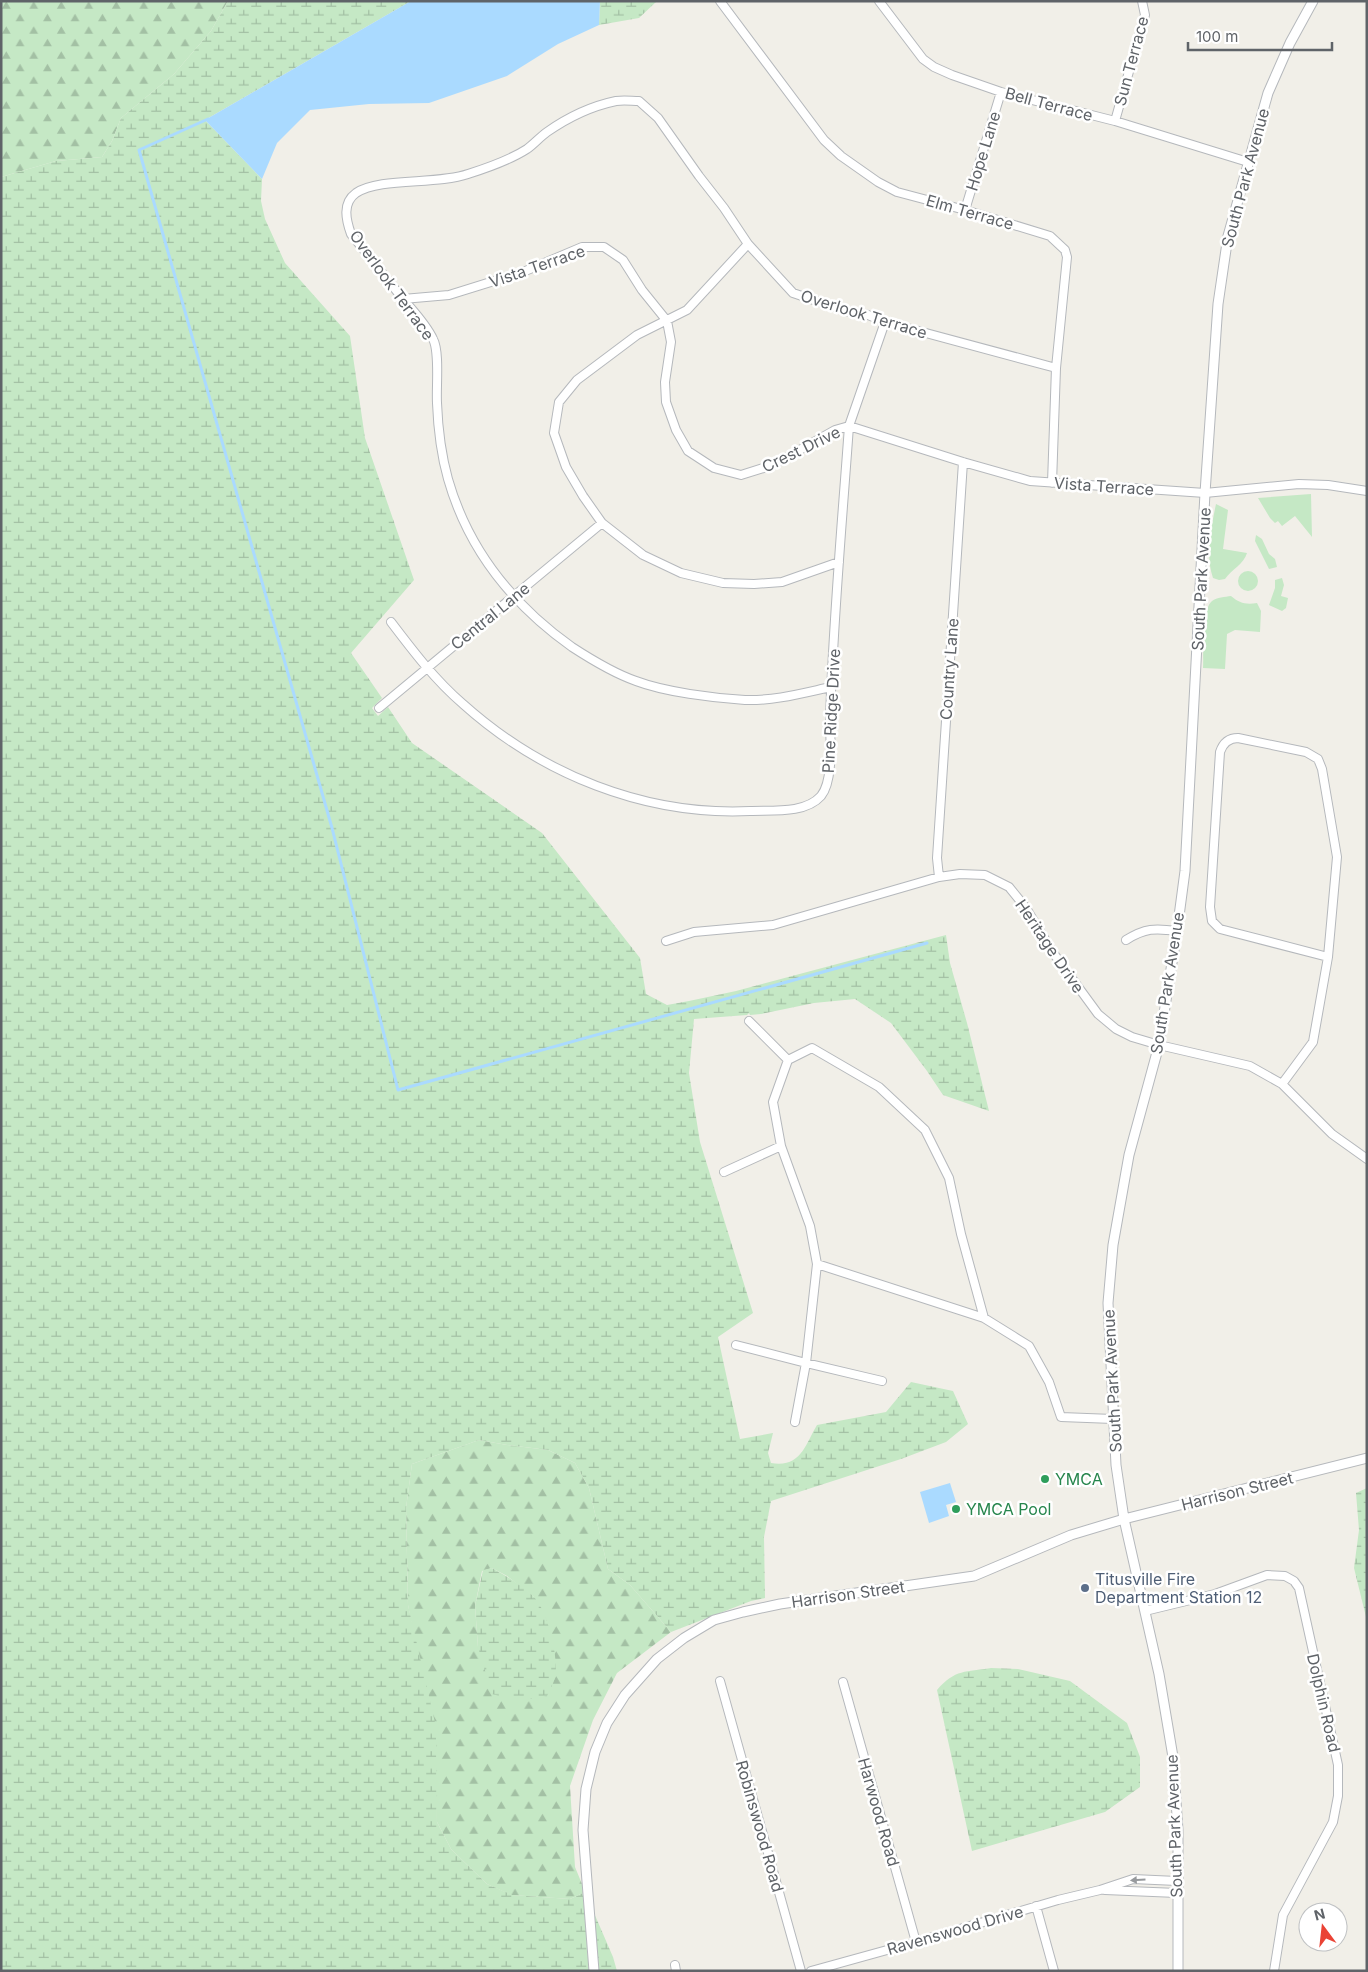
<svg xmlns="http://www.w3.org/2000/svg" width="1368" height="1972" font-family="Inter,sans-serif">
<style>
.grass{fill:#c5e8c5}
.forest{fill:url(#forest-firs);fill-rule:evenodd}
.wetland{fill:url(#wetland-marsh)}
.water{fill:#aadaff}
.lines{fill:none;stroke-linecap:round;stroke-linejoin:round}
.stream{stroke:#aadaff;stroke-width:3}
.minor-casing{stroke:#b5b8bc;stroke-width:10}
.tertiary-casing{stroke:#b5b8bc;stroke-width:11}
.minor{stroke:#fff;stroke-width:8}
.tertiary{stroke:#fff;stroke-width:9}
.oneway{fill:#979a9d}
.leisure-dot{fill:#2e9e5b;stroke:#fff;stroke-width:2}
.service-dot{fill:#5c6f8a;stroke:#fff;stroke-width:2}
.labels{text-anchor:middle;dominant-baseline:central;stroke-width:5;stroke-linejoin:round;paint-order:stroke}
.street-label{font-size:16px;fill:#5f6368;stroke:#fff}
.leisure-label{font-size:16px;fill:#27864d;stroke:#fff;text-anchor:start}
.service-label{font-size:16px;fill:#4e5e75;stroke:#fff;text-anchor:start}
</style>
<defs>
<pattern id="forest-firs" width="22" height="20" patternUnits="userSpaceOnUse" patternTransform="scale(1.25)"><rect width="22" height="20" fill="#c5e8c5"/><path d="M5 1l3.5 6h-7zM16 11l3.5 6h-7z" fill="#a3c0a4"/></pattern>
<pattern id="wetland-marsh" width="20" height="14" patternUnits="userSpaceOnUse" patternTransform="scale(1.25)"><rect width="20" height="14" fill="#c5e8c5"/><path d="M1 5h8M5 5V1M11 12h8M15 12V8" fill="none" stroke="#a3c0a4"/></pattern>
</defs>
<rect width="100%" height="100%" fill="#f1efe8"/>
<path class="grass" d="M1311,494l1,43 -17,-21 -13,10 -4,-5 -3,2 -5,-5 -12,-20z
M1216,504l12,6 -5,39 24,4c-3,11 -15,16 -22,26l-6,1 -6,-2c-8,-23 -2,-50 3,-74z
M1256,535l6,4 7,15 6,5 2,8 -8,2 -14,-28z
M1238 581a10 10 0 1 1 20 0a10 10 0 1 1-20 0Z
M1282,578l2,7 -3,11 7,2 -2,10 -4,3 -13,-6 6,-17v-8z
M1231,596c8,7 15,9 26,7l4,8 -1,21 -25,-2 -8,4 -2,35 -22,-1c1,-16 -3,-56 9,-67 5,-4 13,-4 19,-5z"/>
<path class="forest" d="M1,1h227l-17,30 -37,43 -53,44 -9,23 -10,16 -46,4 -55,16z
M479,1440l28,5 41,5 27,13 14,25 19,81 22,16 41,47 -54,41 -24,47 -23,66 5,81 7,17 1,9 -13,6 -59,-4 -24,-11 -36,-35 -14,-27 -2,-30 -19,-146 -8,-41 -2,-97 6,-44zM492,1568l15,8 27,21 -56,50 -3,-41 7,-35z"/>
<path class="wetland" d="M228,1h183l-206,119 57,59 -1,22 4,18 20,44 65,73 15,102 49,142 -63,73 31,45 -10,10 6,8 10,-9 24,36 130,90 98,125 6,36 21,11 22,-4 47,-10 210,-56 4,28 17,60 22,88 -46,-16 -16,-24 -36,-48 -36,-24 -41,4 -53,11 -11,1 -1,-2 -2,2 -53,4 -5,54 11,69 53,171 -35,24 22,102 33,-6 -5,20 3,10c30,5 34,-18 46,-38l69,-13 25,-30 42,9 15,33 -22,18 -45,17 -130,42 -7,36 1,61 -14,3 -80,31 -41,-47 -22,-16 -19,-81 -14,-25 -27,-13 -41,-5 -28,-5 -67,24 -6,44 2,97 28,122 1,95 14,27 36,35 25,11 58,4 13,-6 6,78h-588v-1794l55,-16 46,-4 10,-16 9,-23 53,-44 37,-43z
M600,1h57l-18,17 -40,7z
M1367,1488v133l-13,-53 5,-38 -3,-37z
M492,1568c14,8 30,17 42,29 14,15 25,60 21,81 -2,6 -5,12 -8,18 -19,5 -35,4 -55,-2l-14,-47 -3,-41 8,-36z
M991,1668l27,1 52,12 57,42 13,34v30l-35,25 -133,39 -35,-161c18,-21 29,-18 54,-22z
M594,1913l19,44 4,14h-18z"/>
<path class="water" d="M411,1h189l-1,24 -41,19 -51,32 -78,27 -60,1 -59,6 -33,33 -15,36 -57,-59z
M950,1483l6,19 -10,3 3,11 -20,7 -9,-31z"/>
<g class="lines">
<path class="stream" d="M208,119l-69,31 193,678 66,262 529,-147"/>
<defs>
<path id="minor" d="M720,1l104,139 17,16 37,26 19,10 68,18 85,26 15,14 2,7 -11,111 -4,115
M879,1l44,58 11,8 18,8 49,17 114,29 133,41
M1115,121l30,-106 -3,-14
M965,210l36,-118
M748,244l-61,66 -50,25 -60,45 -18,22 -5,31 12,34 17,29 19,27 41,32 38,18 42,10 31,1 28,-2 57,-20
M403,299l46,-4 74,-23 59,-25h22l19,13 19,30 25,31 4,21 -6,40 1,20 10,28 12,21 26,17 27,7 32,-10 62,-35 14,-4 36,-104
M391,622c22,29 44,58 72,82 78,70 181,112 287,107 22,-1 55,3 71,-15 13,-16 9,-57 9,-77 3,-98 12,-195 19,-293l114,36 67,19 175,12 94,-9 29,1 39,6
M831,687c-28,6 -57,14 -86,13 -32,-2 -80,-8 -109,-19 -23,-8 -44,-21 -64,-34 -59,-42 -104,-98 -124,-168 -7,-25 -10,-50 -11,-76 -1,-16 3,-51 -4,-64 -7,-15 -19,-27 -30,-40 -17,-21 -34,-43 -52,-65 -5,-14 -9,-31 5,-41 24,-16 80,-8 112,-19 19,-6 42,-14 59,-25 7,-5 13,-12 20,-17 20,-14 45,-26 69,-31 8,-1 16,0 23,0l19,17 41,58 25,32 24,36 45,49 53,18 22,4 17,7 171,46
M379,708l223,-185
M939,877l-2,-19 26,-396
M1126,940c19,-12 29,-12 51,-9
M666,941l28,-9 79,-7 166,-48 21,-3 25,1 24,12 17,21 28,46 44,60 18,15 16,8 27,8 91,21 32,18 50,50 35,25
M749,1021l39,39
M1282,1084l31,-42 15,-85 9,-100 -15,-88 -4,-10 -12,-7 -68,-14c-9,0 -15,5 -18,14l-10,155 2,14 8,8 108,28
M724,1172l57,-26
M984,1318l-23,-84 -12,-56 -24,-48 -46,-43 -67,-39 -24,12 -15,42 8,44 29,80 7,38 167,54 29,18 16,10 20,36 12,35 52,2
M736,1345l70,18 76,18
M795,1422l11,-59 11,-99
M1145,1611l70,-17 52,-19 18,1 9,5 5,7 39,177v31l-5,26 -50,93 -9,56
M720,1681l81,290
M843,1682l73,260
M1105,1890l72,3
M1036,1906l18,65
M675,1965l1,6
M811,1971l105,-29 142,-42 42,-10 33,-11 44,2"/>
<path id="tertiary" d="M594,1971l-11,-141 3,-41 9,-37 12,-29 18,-28 32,-36 27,-21 30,-18 29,-8 37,-8 194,-28 97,-41 53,-16 243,-61
M1178,1971v-141l-5,-73 -14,-83 -35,-155 -8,-54 -8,-162 5,-58 16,-90 30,-110 18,-114 8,-60 20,-378 13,-189 10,-68 40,-143 22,-50 23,-42"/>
</defs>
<use href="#minor" class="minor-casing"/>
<use href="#tertiary" class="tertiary-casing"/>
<use href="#minor" class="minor"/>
<use href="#tertiary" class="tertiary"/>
</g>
<defs><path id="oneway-solid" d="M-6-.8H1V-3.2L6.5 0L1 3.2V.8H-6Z" transform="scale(1.25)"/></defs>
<use class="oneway" href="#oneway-solid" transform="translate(1138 1880) rotate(177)"/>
<g class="leisure-dot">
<circle cx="1045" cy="1479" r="5"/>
<circle cx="956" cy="1509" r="5"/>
</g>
<circle class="service-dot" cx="1085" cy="1588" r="5"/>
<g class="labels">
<g class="street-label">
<text transform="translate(1131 61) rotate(-75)">Sun Terrace</text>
<text transform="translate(1049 104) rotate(15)">Bell Terrace</text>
<text transform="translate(983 151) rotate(-73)">Hope Lane</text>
<text transform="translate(1245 178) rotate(-75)">South Park Avenue</text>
<text transform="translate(970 212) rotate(16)">Elm Terrace</text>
<text transform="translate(537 266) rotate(-19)">Vista Terrace</text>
<text transform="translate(392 285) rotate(54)">Overlook Terrace</text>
<text transform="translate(864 314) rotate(17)">Overlook Terrace</text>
<text transform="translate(801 449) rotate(-26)">Crest Drive</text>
<text transform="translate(1104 486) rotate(4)">Vista Terrace</text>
<text transform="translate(1201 579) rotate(-87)">South Park Avenue</text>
<text transform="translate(490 616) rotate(-39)">Central Lane</text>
<text transform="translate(949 669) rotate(-86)">Country Lane</text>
<text transform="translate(831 711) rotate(-87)">Pine Ridge Drive</text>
<text transform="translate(1050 946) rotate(56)">Heritage Drive</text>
<text transform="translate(1167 983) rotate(-81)">South Park Avenue</text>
<text transform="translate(1112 1381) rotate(-93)">South Park Avenue</text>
<text transform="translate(1237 1491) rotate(-14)">Harrison Street</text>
<text transform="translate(848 1594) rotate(-8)">Harrison Street</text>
<text transform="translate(1324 1703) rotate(77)">Dolphin Road</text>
<text transform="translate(879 1812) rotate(74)">Harwood Road</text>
<text transform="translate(760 1826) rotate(74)">Robinswood Road</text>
<text transform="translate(1174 1826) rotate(-92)">South Park Avenue</text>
<text transform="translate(955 1930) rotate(-16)">Ravenswood Drive</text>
</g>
<g class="leisure-label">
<text x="1055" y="1479">YMCA</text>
<text x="966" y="1509">YMCA Pool</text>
</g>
<g class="service-label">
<text x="1095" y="1579">Titusville Fire<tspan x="1095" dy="18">Department Station 12</tspan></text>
</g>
</g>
<rect width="1368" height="1972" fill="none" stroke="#5f6368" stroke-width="5"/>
<g transform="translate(1323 1927) rotate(345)"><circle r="24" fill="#ffffff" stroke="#bfc1c3"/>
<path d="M0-4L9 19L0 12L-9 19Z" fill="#ea4335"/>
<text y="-8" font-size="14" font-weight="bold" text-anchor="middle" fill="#5f6368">N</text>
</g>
<path d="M1188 42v8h144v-8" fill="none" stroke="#5f6368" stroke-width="2.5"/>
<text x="1196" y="42" font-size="15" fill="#5f6368" stroke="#ffffff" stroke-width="4" paint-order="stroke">100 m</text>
</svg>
